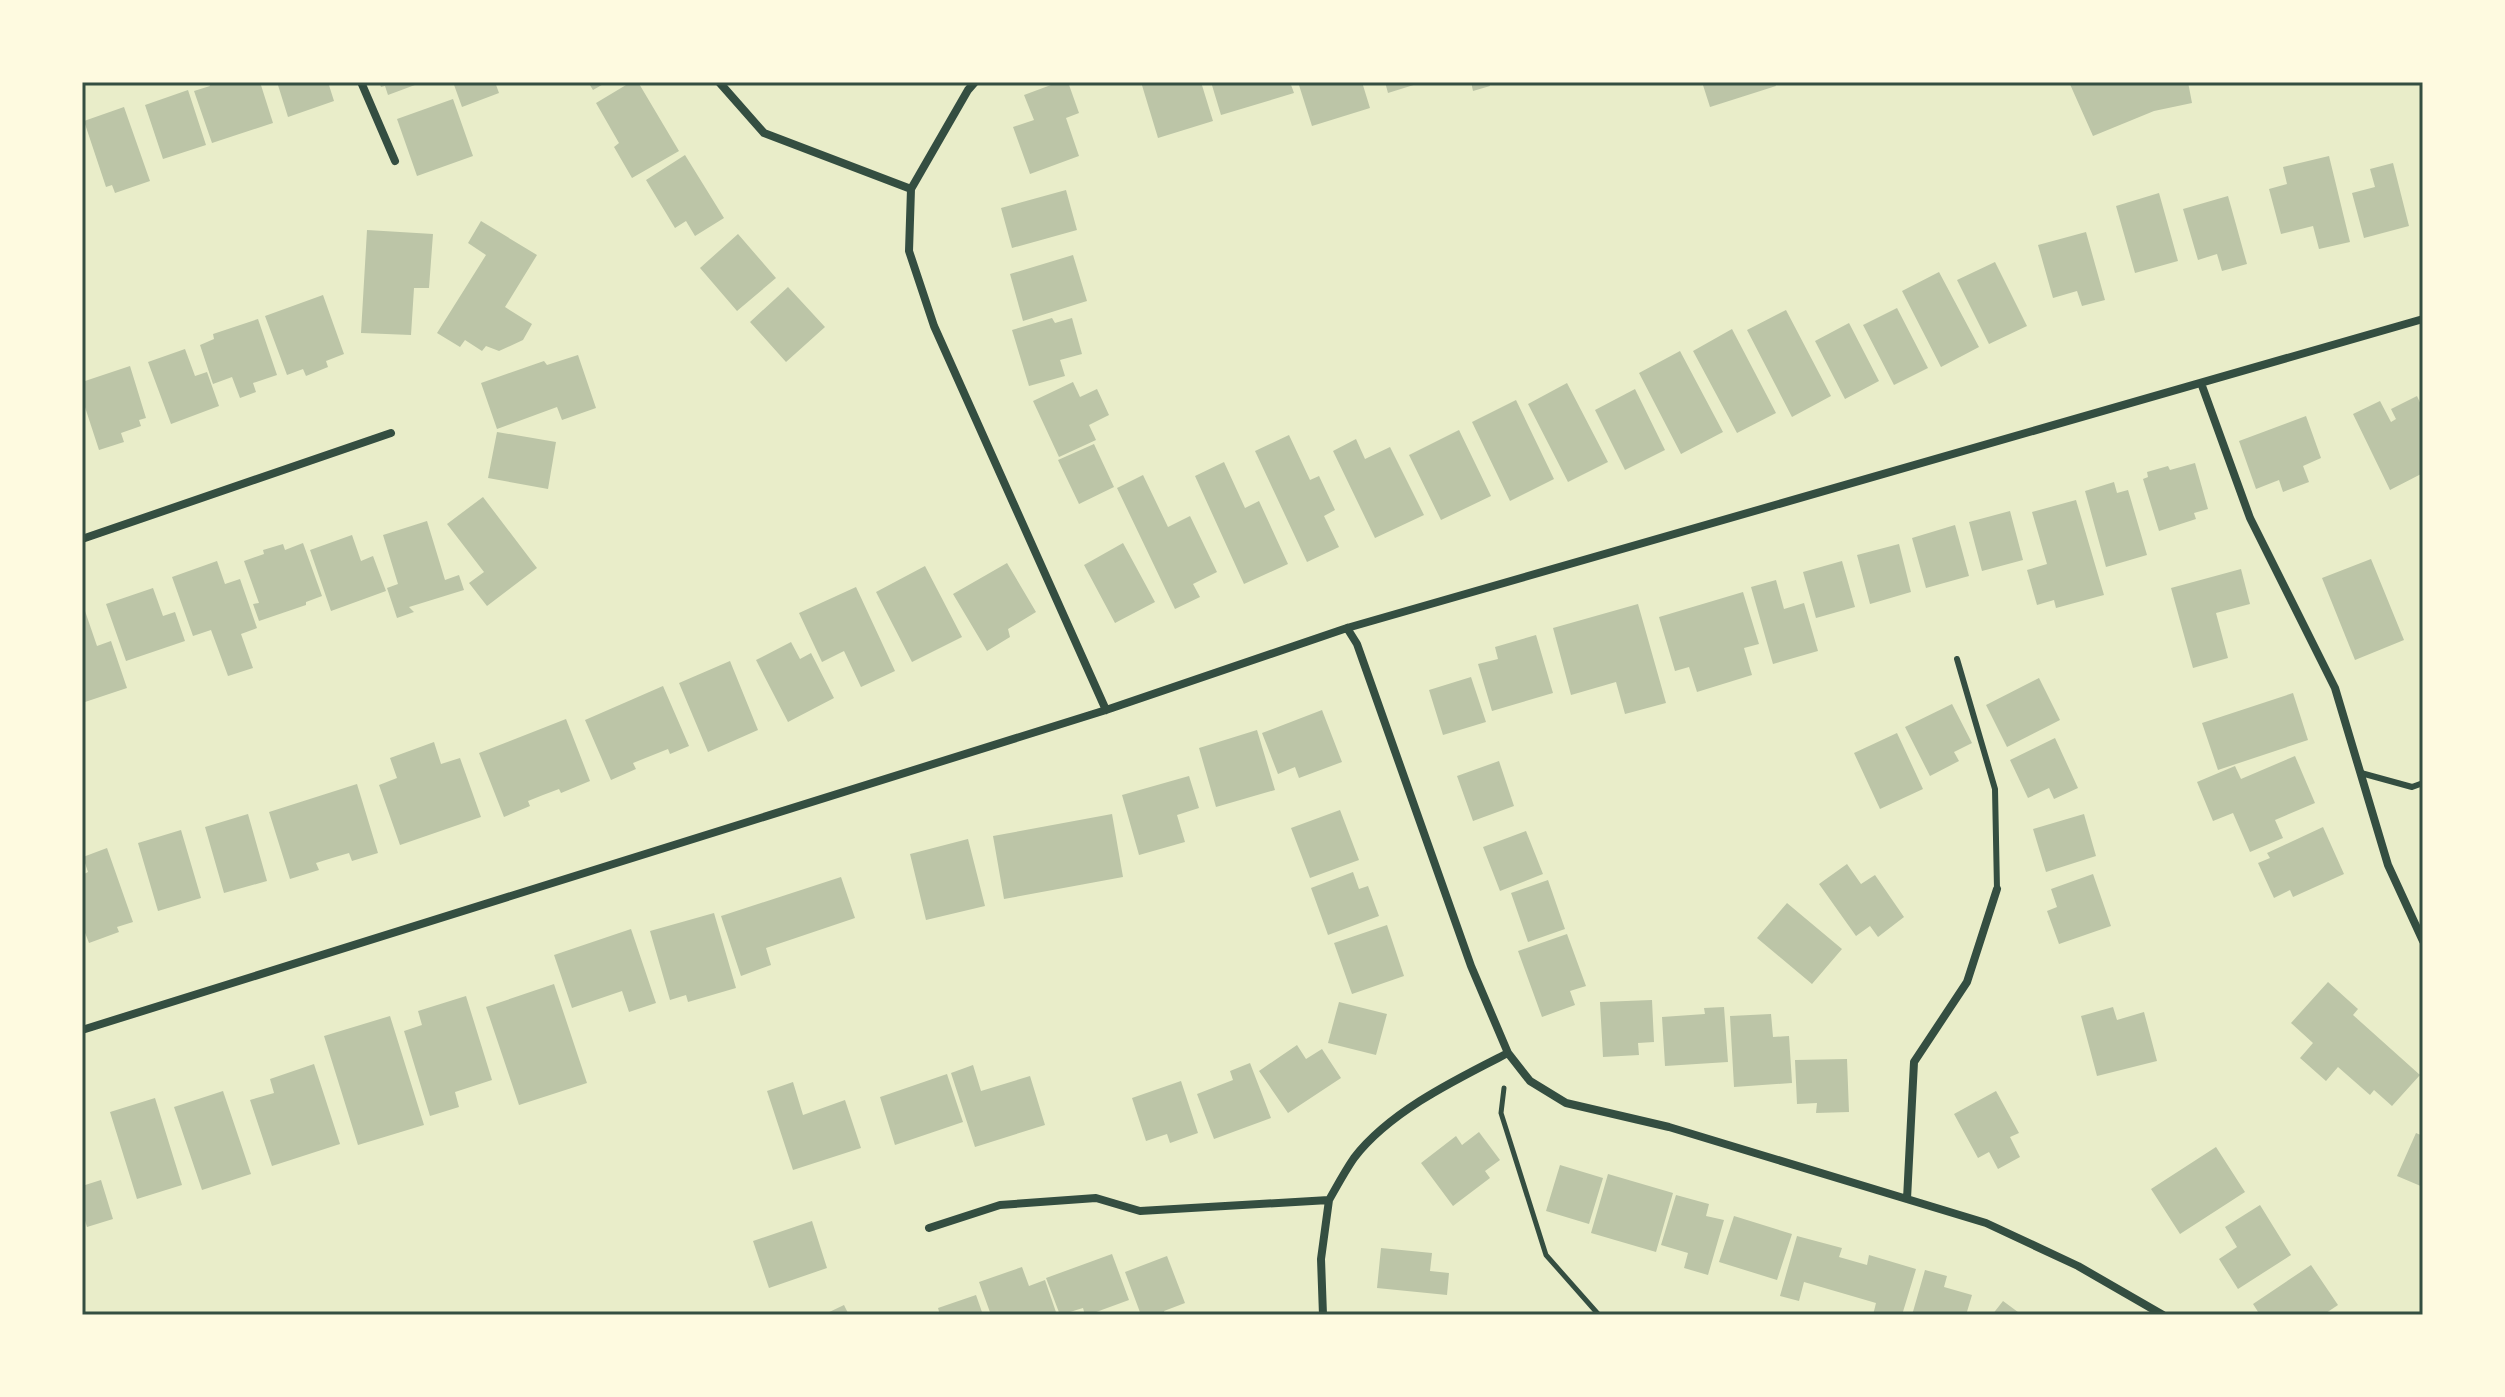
<svg xmlns="http://www.w3.org/2000/svg" width="2505" height="1397" font-family="Poppins,sans-serif">
<style>
.building{fill:#bcc5a7}
.lines{fill:none;stroke-linecap:round;stroke-linejoin:round}
.path{stroke:#344e41;stroke-width:5}
.service{stroke:#344e41;stroke-width:6}
.minor{stroke:#344e41;stroke-width:8}
.neatline{fill:none;stroke:#344e41;stroke-width:3}
</style>
<rect width="100%" height="100%" fill="#e9edc9"/>
<path class="building" d="M209,82h51l13,41 -61,20 -18,-52 16,-5z
M277,82h51l6,19 -46,16z
M379,82h44l-35,13 -3,-9 -4,1z
M453,82h42l4,11 -37,14z
M588,82h19l-14,8z
M631,82h7l41,69 -47,27 -18,-31 5,-4 -23,-40z
M1059,82h9l11,31 -13,5 13,38 -49,18 -17,-47 21,-7 -10,-25z
M1141,82h60l12,39 -55,17z
M1211,82h79l4,11 -73,22z
M1298,82h64l8,26 -58,18z
M1385,82h35v1l-32,10z
M1471,82h18l1,4 -17,5z
M1702,82h72l2,4 -66,21z
M2069,82h119l4,21 -38,8 -61,25z
M188,90l18,55 -43,14 -18,-54z
M453,99l20,57 -56,20 -20,-57z
M124,107l26,74 -35,12 -3,-8 -6,2 -22,-66z
M685,155l39,63 -29,18 -9,-15 -11,7 -29,-48z
M2329,156l21,86 -31,7 -6,-23 -32,8 -12,-45 18,-5 -4,-17z
M2393,163l16,63 -45,12 -12,-45 23,-6 -5,-18z
M1066,190l11,40 -65,18 -11,-40z
M2159,193l19,68 -43,12 -19,-67z
M2228,196l19,68 -25,7 -5,-17 -19,6 -15,-51z
M481,221l56,34 -32,52 27,17 -9,16 -24,11 -13,-5 -4,5 -17,-11 -5,7 -23,-14 49,-78 -18,-12z
M367,230l66,4 -4,54h-15l-3,47 -50,-2z
M2086,232l19,68 -23,6 -5,-15 -24,7 -15,-53z
M738,234l38,44 -39,33 -37,-43z
M1073,255l14,46 -64,20 -13,-47z
M1995,262l32,64 -38,18 -32,-64z
M1939,272l40,75 -38,20 -39,-76z
M788,287l37,40 -39,35 -36,-40z
M323,295l21,59 -18,7 2,6 -22,9 -3,-7 -16,6 -22,-59z
M1897,308l31,60 -34,17 -31,-60z
M1786,310l45,86 -39,21 -45,-87z
M1052,318l3,5 17,-5 10,36 -22,6 5,16 -36,10 -17,-56z
M258,319l19,56 -24,8 3,9 -16,6 -8,-21 -19,7 -13,-39 14,-6 -1,-5z
M1849,323l30,58 -34,18 -30,-58z
M1732,329l44,84 -39,20 -44,-82z
M185,349l10,27 12,-4 12,34 -48,18 -23,-62z
M1680,351l43,81 -42,22 -42,-81z
M578,355l18,53 -34,12 -5,-13 -60,22 -16,-46 63,-22 3,4z
M130,366l16,52 -7,2 2,6 -20,7 3,9 -25,8 -17,-52v-16z
M1073,382l7,15 17,-8 12,26 -20,10 7,15 -37,17 -26,-56z
M1567,383l41,79 -40,20 -40,-78z
M1635,389l30,61 -40,20 -30,-60z
M2417,396l6,13v64l-33,17 -37,-76 27,-13 11,21 5,-3 -5,-10z
M1516,400l38,79 -44,22 -38,-79z
M2306,416l15,42 -18,8 6,16 -26,10 -4,-12 -23,9 -17,-48z
M1459,430l32,66 -50,24 -32,-65z
M497,432l59,10 -8,47 -60,-11z
M1289,435l21,45 9,-4 16,34 -11,6 15,31 -32,15 -52,-111z
M1356,439l9,20 25,-12 34,68 -49,23 -42,-87z
M1094,444l20,43 -35,17 -21,-44z
M1224,462l21,46 14,-7 29,63 -44,20 -49,-108z
M2195,463l13,46 -14,4 2,6 -37,12 -16,-52 5,-2 -1,-5 21,-6 2,4z
M1143,475l25,52 22,-11 27,56 -24,12 7,13 -25,12 -58,-121z
M2114,482l3,11 11,-3 19,65 -41,12 -21,-76z
M483,497l54,71 -50,38 -18,-23 15,-11 -37,-48z
M2076,500l28,95 -48,13 -2,-8 -17,5 -10,-35 20,-6 -15,-52z
M2010,511l13,49 -41,11 -13,-49z
M427,521l18,59 14,-5 5,15 -55,17 5,5 -17,6 -10,-30 11,-4 -15,-49z
M1955,525l14,51 -43,12 -14,-50z
M352,535l9,26 12,-5 13,35 -55,20 -21,-61z
M303,543l19,53 -16,6v3l-47,16 -6,-17 6,-1 -15,-42 20,-7 -1,-4 20,-6 2,6z
M1123,543l32,59 -40,21 -31,-58z
M1899,544l12,48 -41,12 -13,-49z
M2371,559l33,81 -49,20 -33,-82z
M217,561l8,23 15,-5 17,49 -16,6 12,34 -25,8 -17,-46 -18,6 -21,-59z
M1842,561l13,46 -39,11 -13,-46z
M1007,563l29,49 -28,17 2,8 -23,14 -34,-57z
M925,566l37,71 -50,25 -36,-70z
M2241,569l9,35 -34,9 12,45 -35,10 -22,-80z
M1776,580l8,29 20,-6 14,48 -45,13 -22,-77z
M856,587l39,84 -34,16 -17,-36 -22,11 -23,-49z
M153,588l10,28 12,-4 10,29 -59,20 -20,-57z
M1743,592l16,52 -15,4 8,27 -55,17 -8,-25 -14,4 -16,-54z
M1638,604l28,99 -41,11 -9,-32 -45,13 -18,-67z
M85,611l12,35 14,-5 16,47 -45,15v-91z
M1536,635l17,58 -61,18 -14,-47 20,-5 -3,-12z
M791,642l9,17 11,-6 23,45 -46,24 -32,-62z
M730,661l28,69 -50,22 -29,-69z
M1471,677l15,45 -43,13 -14,-45z
M2039,678l21,42 -53,27 -21,-42z
M663,686l26,60 -19,8 -2,-5 -35,14 3,6 -25,11 -26,-60z
M2293,693l15,47 -90,30 -16,-47z
M1952,704l20,39 -18,9 5,9 -29,15 -25,-49z
M1322,710l20,52 -43,16 -4,-11 -17,7 -16,-41z
M566,719l24,62 -29,12 -2,-4 -16,6 -15,6 2,5 -26,11 -25,-64z
M1257,730l18,60 -59,17 -17,-59z
M1897,733l26,56 -43,20 -26,-56z
M2055,738l23,50 -24,11 -5,-11 -21,10 -18,-38z
M434,742l7,22 19,-6 21,59 -81,28 -21,-60 18,-7 -7,-20z
M2295,756l20,47 -40,17 8,18 -33,14 -17,-39 -20,8 -16,-39 38,-16 6,13z
M1499,761l15,45 -41,15 -16,-45z
M1189,776l10,32 -22,7 8,27 -46,13 -17,-60z
M357,784l21,69 -26,8 -3,-8 -17,5 -16,5 3,7 -29,9 -21,-67z
M1340,810l19,50 -49,18 -19,-50z
M248,814l19,67 -43,12 -19,-66z
M1112,814l11,63 -119,22 -11,-63z
M2084,814l12,42 -50,16 -13,-43z
M2323,827l21,47 -51,23 -3,-7 -16,8 -16,-35 12,-5 -3,-5z
M181,830l20,68 -43,13 -20,-68z
M1526,831l17,43 -43,17 -17,-44z
M968,839l17,67 -59,14 -16,-66z
M107,848l26,74 -16,5 2,5 -30,11 -7,-18v-50l6,-3 -5,-15z
M1847,864l14,20 14,-9 29,42 -26,20 -8,-11 -14,10 -37,-52z
M1353,872l6,17 9,-3 11,30 -51,19 -17,-47z
M2093,874l18,52 -52,18 -12,-33 10,-4 -6,-18z
M841,877l14,41 -89,30 5,17 -30,11 -20,-60z
M1548,880l17,49 -37,13 -17,-49z
M1787,903l55,46 -30,35 -55,-46z
M714,913l22,75 -48,14 -2,-7 -16,5 -20,-69z
M1387,925l17,51 -52,18 -18,-51z
M631,929l25,74 -27,9 -7,-21 -50,17 -18,-53z
M1567,934l19,52 -16,5 5,14 -33,12 -24,-66z
M2328,982l30,27 -5,6 67,60 -28,31 -18,-16 -4,5 -32,-28 -12,14 -26,-23 13,-15 -22,-20z
M554,984l33,99 -68,22 -33,-98z
M466,996l26,84 -37,12 4,15 -29,9 -26,-85 18,-6 -4,-14z
M1652,1000l2,42 -16,1 1,12 -36,2 -3,-55z
M1339,1002l48,12 -11,41 -48,-12z
M1724,1007l4,55 -63,4 -3,-49 43,-3 -1,-6z
M2113,1007l4,13 27,-8 13,49 -60,15 -16,-60z
M1771,1014l2,23 16,-1 3,47 -58,4 -4,-71z
M390,1016l34,109 -66,20 -34,-109z
M1297,1045l9,14 16,-10 19,29 -53,35 -29,-42z
M1847,1059l2,53 -33,1 1,-10 -20,1 -2,-44z
M1250,1063l21,55 -57,21 -17,-45 36,-14 -3,-9z
M314,1064l26,80 -68,22 -22,-66 24,-7 -4,-14z
M973,1065l8,26 49,-15 15,49 -70,22 -24,-74z
M947,1074l16,48 -68,23 -15,-48z
M1181,1081l17,52 -28,10 -3,-9 -21,7 -14,-43z
M793,1082l10,33 42,-15 16,48 -68,22 -26,-79z
M223,1091l28,83 -49,16 -28,-83z
M1996,1091l23,42 -9,4 10,20 -22,12 -9,-17 -11,6 -24,-44z
M155,1098l27,87 -45,14 -27,-87z
M1479,1132l21,28 -15,11 5,7 -37,28 -32,-43 35,-27 6,9z
M2416,1133l7,3v51l-26,-11z
M2216,1147l29,45 -65,42 -29,-45z
M1560,1165l43,13 -14,46 -43,-13z
M1608,1174l65,19 -17,59 -65,-19z
M101,1180l12,39 -26,8 -5,-16v-25z
M1676,1195l33,9 -3,12 18,4 -16,55 -24,-7 4,-15 -27,-8z
M2260,1205l31,50 -53,34 -19,-30 18,-12 -12,-20z
M1734,1216l58,18 -15,46 -58,-18z
M812,1221l15,47 -58,20 -16,-47z
M1797,1236l45,12 -3,9 28,8 2,-10 47,14 -14,46h-29l3,-12 -72,-21 -5,19 -19,-5z
M1381,1248l51,5 -2,18 19,2 -2,22 -70,-7z
M1112,1254l17,46 -41,15h-3l-2,-7 -23,7 -14,-37z
M1167,1256l18,47 -21,8 1,4h-24l-16,-43z
M2311,1265l27,40 -15,10h-63l-7,-11z
M1022,1267l7,19 16,-6 12,35h-66l-12,-33z
M1925,1270l22,6 -3,11 28,8 -6,20h-54z
M976,1295l7,20h-43l-2,-7z
M2003,1301l19,14h-30z
M844,1305l5,10h-26z"/>
<g class="lines">
<path class="path" d="M1504,1088l-3,25 45,142 53,60"/>
<path class="service" d="M1957,659l38,130 2,100
M2361,773l51,14 11,-4"/>
<path class="minor" d="M361,82l34,79
M719,82l45,51 147,56
M975,82l-7,8 -57,99 -2,62 25,75 172,384
M2201,383l49,135 85,170 53,177 35,76
M82,539l309,-106
M1347,628l10,16 114,322 37,87 22,28 36,22 103,24 317,96 92,43 85,49
M82,1030l1024,-320 241,-82 1076,-309
M1907,1199l7,-137 53,-80 30,-93
M929,1228l71,-23 96,-7 44,13 189,-11c8,-14 16,-29 25,-42 36,-47 103,-79 154,-105
M1323,1315l-2,-56 8,-59"/>
</g>
<rect width="2505" height="1397" fill="none" stroke="#fefae0" stroke-width="168"/>
<rect x="84" y="84" width="2337" height="1229" class="neatline"/>
</svg>
